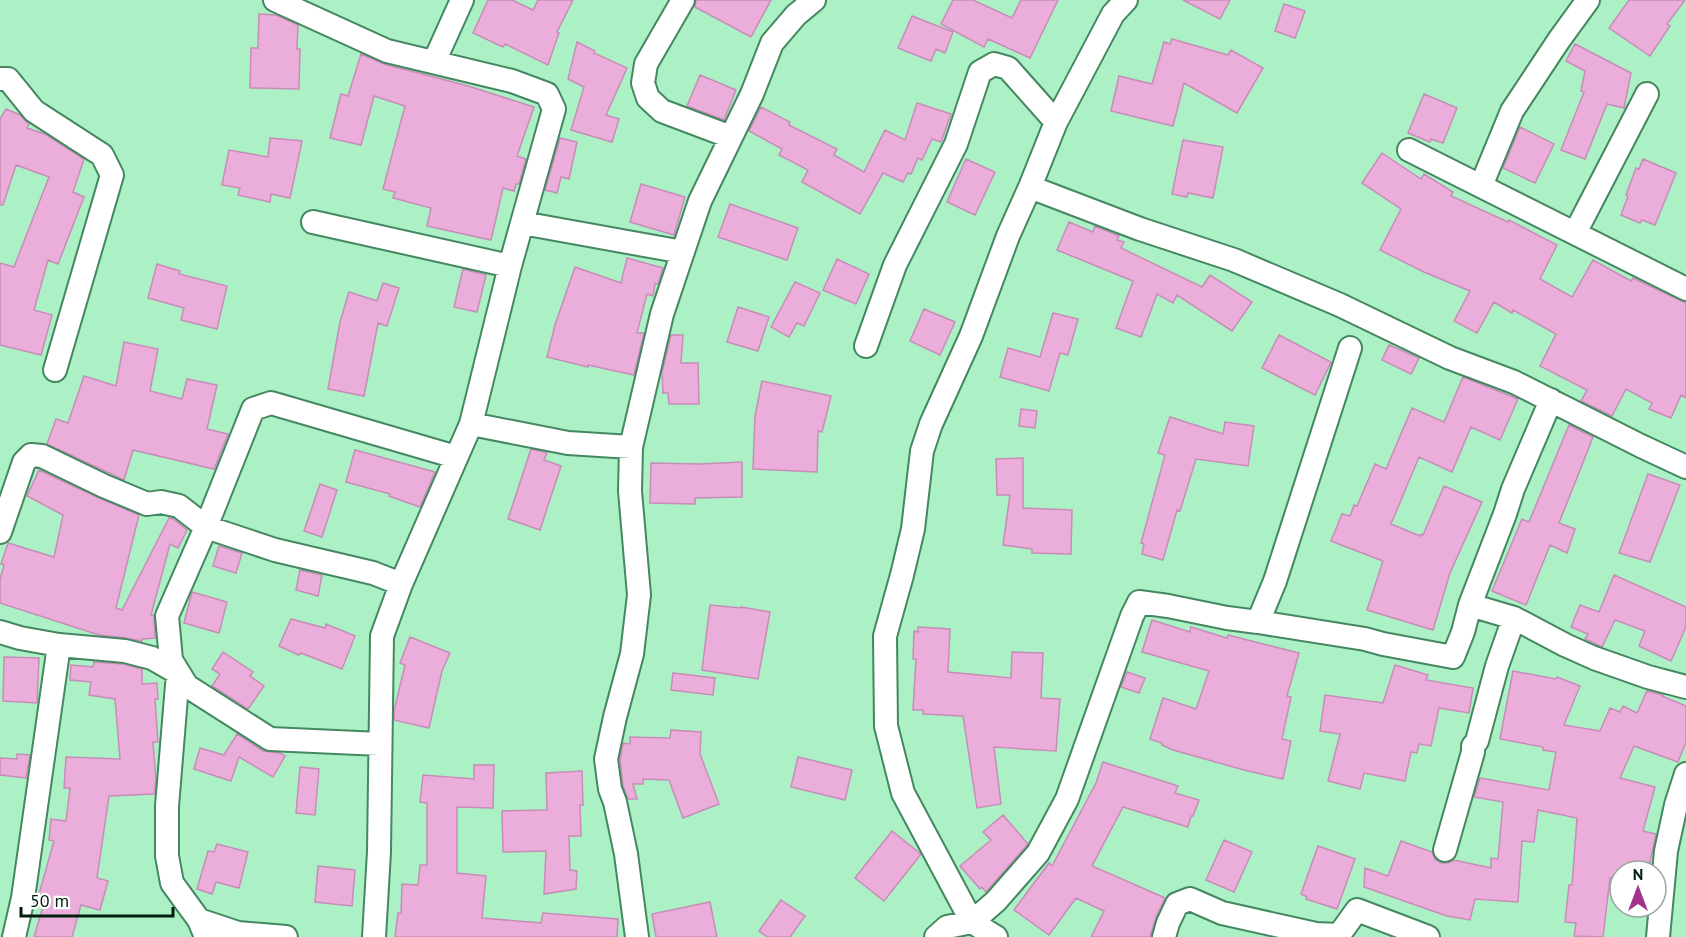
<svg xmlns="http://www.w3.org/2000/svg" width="1686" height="937" font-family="'PT Sans',sans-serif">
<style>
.building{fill:#ebaedb;stroke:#c88cb8;stroke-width:1.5}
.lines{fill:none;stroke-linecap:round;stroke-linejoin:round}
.minor-casing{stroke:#448760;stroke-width:26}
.minor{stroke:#fff;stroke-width:22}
</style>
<rect width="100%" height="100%" fill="#abf1c5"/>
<path class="building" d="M488,0h24l21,10 5,-10h35l-16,32 2,1 -11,32 -43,-21 -2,3 -30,-14z
M696,0h75l-20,37 -56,-30z
M953,0h20l39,18 9,-18h37l-28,58 -42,-19 -4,8 -43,-23z
M1183,0h47l-10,19z
M1629,0h56l-18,24 3,2 -20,30 -41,-28z
M1284,4l21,7 -10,27 -20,-7z
M259,14l17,1 22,10 -1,24h3l-1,40 -49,-1 1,-40h7z
M912,16l41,16 -8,21 -9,-4 -5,12 -33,-13z
M1172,39l56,16 3,-5 32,18 -26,45 -53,-30 -11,43 -62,-15 8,-35 33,8 12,-42 6,2z
M577,42l18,9 -1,2 33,15 -21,47 13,4 -7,23 -41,-12 13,-43 -16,-8z
M1575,44l56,29 -7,35 -17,-4 -22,55 -24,-9 23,-58 -3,-1 4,-20 -19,-10z
M361,54l23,10 84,22 66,21 -17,49 9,3 -7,25h-3l-2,7 -11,-3 -12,52 -64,-14 4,-18 -38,-10 2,-6 -12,-3 22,-83 -31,-10 -13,49 -31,-7 11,-44 7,2z
M700,75l36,15 -12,30 -37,-14z
M1424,94l33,14 -14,35 -12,-4 -1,3 -22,-9z
M917,103l34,11 -10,28 -9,-3 -10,21 -4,-2 -7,16 -3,-1 -5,9 -20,-9 -23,41 -58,-32 6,-12 -29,-15 3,-6 -33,-18 12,-24 29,15 -1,3 48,24 -3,6 30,17 21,-42 20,10z
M6,109l14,6 9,9 -2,4 18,6 39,25 -11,33 11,5 -26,67 -10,-4 -14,50 18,5 -11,40 -41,-10v-82l14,4 35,-90 -33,-12 -13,40h-3v-86z
M1520,127l34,17 -19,39 -32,-15z
M270,138l32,3 -12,57 -19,-4 -1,8 -32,-7 2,-7 -18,-3 7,-35 39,7z
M560,138l17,4 -8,37 -8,-2 -4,16 -12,-3z
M1183,140l40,7 -10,51 -25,-5 -1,4 -15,-3z
M1382,153l39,26 3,-5 29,18 -2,4 57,26 1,-2 48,25 -17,34 32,18 21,-37 38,21 2,-3 53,25v95l-5,-3 -10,23 -22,-9 3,-6 -26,-14 -14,27 -31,-15 6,-11 -47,-24 16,-32 -43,-24 -1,3 -18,-11 -17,31 -23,-12 16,-30 -44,-18 -46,-23 21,-41 -39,-26z
M966,159l29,13 -20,43 -28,-13z
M1643,159l33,14 -21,52 -13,-5 -2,3 -19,-8 7,-19 -2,-1 10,-27 3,1z
M641,184l44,13 -11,38 -44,-13z
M730,204l68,24 -11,32 -69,-23z
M1069,222l24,10 2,-6 24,10 -2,4 7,2 -3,6 81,39 8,-12 42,27 -20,29 -55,-36 -4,8 -16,-9 -16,43 -25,-9 17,-47 -76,-31z
M627,258l36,10 -5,16h-3l-2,12 -6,-2 -10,39h7l-10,42 -46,-10v2l-41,-10 8,-32 20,-58 46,16z
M837,259l32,15 -13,30 -33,-14z
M157,264l23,7 -1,3 48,12 -10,43 -36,-9 3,-12 -36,-10z
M463,269l23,6 -9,37 -23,-5z
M795,282l25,11 -16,33 -7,-3 -8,14 -18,-10z
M383,283l16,5 -12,38 -9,-3 -14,73 -36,-7 12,-67 9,-30 28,9z
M738,307l31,10 -11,34 -31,-9z
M924,309l31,13 -15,33 -30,-14z
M1053,313l25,6 -10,36 -8,-2 -11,38 -49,-14 8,-29 32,9z
M671,335h12l-2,28h17l1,41h-30l-1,-11h-5l-1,-21z
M1279,335l52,27 -16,33 -53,-27z
M124,342l34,7 -8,42 32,8 5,-20 30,6 -10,44 21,5 -14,35 -81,-19 -9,30 -77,-36 9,-25 12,4 16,-47 32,10z
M1389,345l30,13 -8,16 -29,-14z
M1463,377l55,22 -18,41 -29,-13 -19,45 -33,-15 -28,67 29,12 1,-2 2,1 21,-49 38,16 -32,71 -17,57 -66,-20 16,-49 -52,-20 11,-27 8,2 4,-11 3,1 18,-42 11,5 26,-61 32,14z
M762,381l69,15 -9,36 -4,-1 -1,41 -64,-3 2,-53z
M1021,409l16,2 -2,17 -16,-2z
M1170,417l53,17 2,-12 29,4 -6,40 -52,-7 -16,52 -3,-1 -14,50 -21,-6 2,-10 -3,-1 24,-88 -7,-2z
M1569,425l24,12 -34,86 16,6 -8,24 -17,-8 -24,60 -34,-14 30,-72 7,3z
M531,449l16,4 -3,7 17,6 -21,64 -32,-11z
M355,450l80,22 -15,35 -31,-11 1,-2 -44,-12z
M1023,458v50l49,2 -1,44 -39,-1v-4l-29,-4 7,-50h-13l-1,-36z
M742,462v35l-47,1v6l-45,-1 1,-40 49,1z
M39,470l60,28 40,17 -23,93 6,2 47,-92 4,1 14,11 -9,18 -8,-4 -19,71h3l1,23 -13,1v2l-16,-3 -27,-3 -99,-32v-24l4,-14 -3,-1 7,-21 46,14 9,-42 -36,-19z
M1648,474l32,11 -30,77 -31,-9z
M320,484l17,6 -15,47 -18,-6z
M219,546l23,7 -6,20 -23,-7z
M300,570l22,5 -4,21 -22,-6z
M1614,575l72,32v20l-15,34 -32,-15 6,-15 -30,-11 -13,27 -17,-8 3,-5 -17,-7 9,-22 19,7z
M192,592l35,10 -8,31 -35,-10z
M710,605l31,3v-1l29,5 -12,67 -56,-9z
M291,619l34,9 1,-4 29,12 -13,33 -41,-16 -2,2 -20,-9z
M1152,620l38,12 1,-5 36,11 1,-3 71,18 -12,43 4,1 -9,42 9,2 -8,38 -39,-9 -71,-20 -11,-5v-2l-12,-4 13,-41 33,11 13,-38 -67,-19z
M918,627l32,2 -2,43 63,6 1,-26 31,1 -2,45 19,1 -4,52 -62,-4 7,57 -24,4 -14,-92 -40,-2v-4h-10l3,-51h-3l1,-28 4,1z
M410,637l40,16 -8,18 -13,57 -35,-8v-9l11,-46 -5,-2z
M223,652l30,20 -3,4 14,10 -16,23 -36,-23 8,-12 -8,-5z
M4,657l35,1 -2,45 -34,-2z
M94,662l29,2 19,5v15l15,-1 1,16h-3l3,43h-5l3,38 -2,14 -45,2 -12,82 11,3 -8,29 -19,-5 -9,32h-38l12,-41 -7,-2 15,-53 -5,-1 2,-21 15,2 4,-33h-6l2,-31 54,2 -5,-60 -26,-4 2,-13 -21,-2 1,-15 22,2z
M1395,665l33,10 -2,5 47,8 -4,25 -30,-5 -8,38 -12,-2 -2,9 -6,-1 -6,29 -41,-8 -4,16 -32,-8 12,-47 -20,-3 5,-36 58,8z
M1513,671l43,8 1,-2 23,9 -16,39 36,6 10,-23 10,4 3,-6 14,7 10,-22 16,4 -1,1 24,10v36l-8,20 -44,-16 -14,32 35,9 -12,44 13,3 -8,37h-28v9l-10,-2 -7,59 -29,-1 2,-13 -11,-1 4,-37h3l5,-67 -39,-8 -4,32 -12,-1 -4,61 -43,-3 -5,21 -23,-4 -83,-29 1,-19 23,8 13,-35 31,11 3,7 6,4h7l6,-3 37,8v-10l7,1 5,-57 -29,-5 6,-19 69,12 7,-38 -13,-2v-3l-43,-8z
M1127,672l18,6 -6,15 -18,-6z
M673,673l42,5 -2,17 -42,-5z
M671,730l30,2 -1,22 19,50 -36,14 -14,-38 -26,-1v5h-10l4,15h-9l-5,-13 -3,-26 3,-17 7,1v-7l40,1z
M237,734l26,17 17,2 5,3 -12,21 -34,-20 -8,24 -37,-12 6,-21 24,7z
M17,754l13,1 -4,23 -26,-3v-17l17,1z
M798,757l54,13 -7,30 -54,-13z
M1103,762l75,24 -3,7 24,7 -6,16h-2l-3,11 -65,-20 -31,59 73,32 -9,19 -6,20h-59l13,-26 -28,-13 -27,37 -35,-25 35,-47 3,3 44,-83z
M474,765h20l-1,43 -36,-1v66l29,3 -4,42 59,5 2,-10 75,6 -1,18h-222l3,-24h3l1,-29 16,1 2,-20h7v-62l-7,-1 3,-27 51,4z
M300,767l19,2 -4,46 -19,-2z
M582,771l1,34h-3l1,31h-12l1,34 7,1 -1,18 -32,5 2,-43 -43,1 -1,-41 45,-1 -1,-37z
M1003,815l25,29 -42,48 -4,-5 -2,2 -20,-23 31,-26 -8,-8z
M892,831l29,23 -37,47 -29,-23z
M1224,840l28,12 -18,40 -28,-12z
M217,844l31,8 -9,36 -23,-6 -4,12 -15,-5 11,-38 6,1z
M1318,846l37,13 -18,50 -31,-10 1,-2 -6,-3z
M318,866l37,4 -3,36 -37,-4z
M781,900l24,16 -15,21h-23l-8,-6z
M710,902l7,35h-61l-4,-23z"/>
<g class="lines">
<defs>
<path id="minor" d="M275,0l112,51 125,30 35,13 7,15 -44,157 -39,158 -70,160 -19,52 -3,216 -5,85
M683,0l-37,64 -3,19 5,15 14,13 69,26
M434,62l28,-62
M0,79h8l26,32 68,44 10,20 -57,195
M1409,150l277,139
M1481,186l31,-75 47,-71 29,-40
M1030,187l110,42 94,31 106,45 110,53 64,24 127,64 45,21
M313,222l197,44
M522,223l161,29
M1575,233l72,-139
M866,346l29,-81 61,-121 24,-72 14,-8 14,4 48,54
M471,424l97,19 63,4
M0,532l24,-70 7,-7 11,1 62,30 43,18 14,-2 18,4 27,21 -39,89 4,44 16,26 83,53 110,5
M401,584l-28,-11 -98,-23 -69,-23 47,-118 18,-6 185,54
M1470,605l44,13 51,27 29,13 54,19 38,10
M1258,622l17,-41 75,-233
M0,632l20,6 39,7 66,6 27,7 26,15 -11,133v50l5,27 27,37 7,17
M1445,850l28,-98v-6l4,-5 20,-75 17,-48
M199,920l39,13 48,4
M14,937l9,-39 36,-253
M637,937l-11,-83 -11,-52 -5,-13 -4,-30 9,-42 17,-63 7,-59 -9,-104 1,-44 31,-133 38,-113 52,-107 20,-51 24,-28 18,-15
M936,937l11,-10 25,-5 24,-21 42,-48 29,-54 65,-183 7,-14 29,4 59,12 31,4 107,17 18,5 70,13 10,-25 7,-27 35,-91 8,-25 38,-89
M996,937l-24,-15 -69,-129 -17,-67 -1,-90 17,-61 11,-46 9,-78 9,-27 40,-88 37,-100 22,-49 26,-65 57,-108 13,-14
M1164,937l4,-14 9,-19 13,-5 32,14 94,21 23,1 18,-25 71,27
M1658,937l8,-86 10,-46 10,-31"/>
</defs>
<use href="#minor" class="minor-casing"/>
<use href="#minor" class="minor"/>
</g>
<g transform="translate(1638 889)"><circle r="28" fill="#ffffff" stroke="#9aa59f" stroke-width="1.5"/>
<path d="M0-4.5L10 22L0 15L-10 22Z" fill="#a4338e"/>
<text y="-9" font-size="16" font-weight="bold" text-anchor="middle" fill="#021e0f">N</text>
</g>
<path d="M21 907v9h152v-9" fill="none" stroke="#021e0f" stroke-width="3"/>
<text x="30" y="907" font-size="18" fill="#021e0f" stroke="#ffffff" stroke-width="4.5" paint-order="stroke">50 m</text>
</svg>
